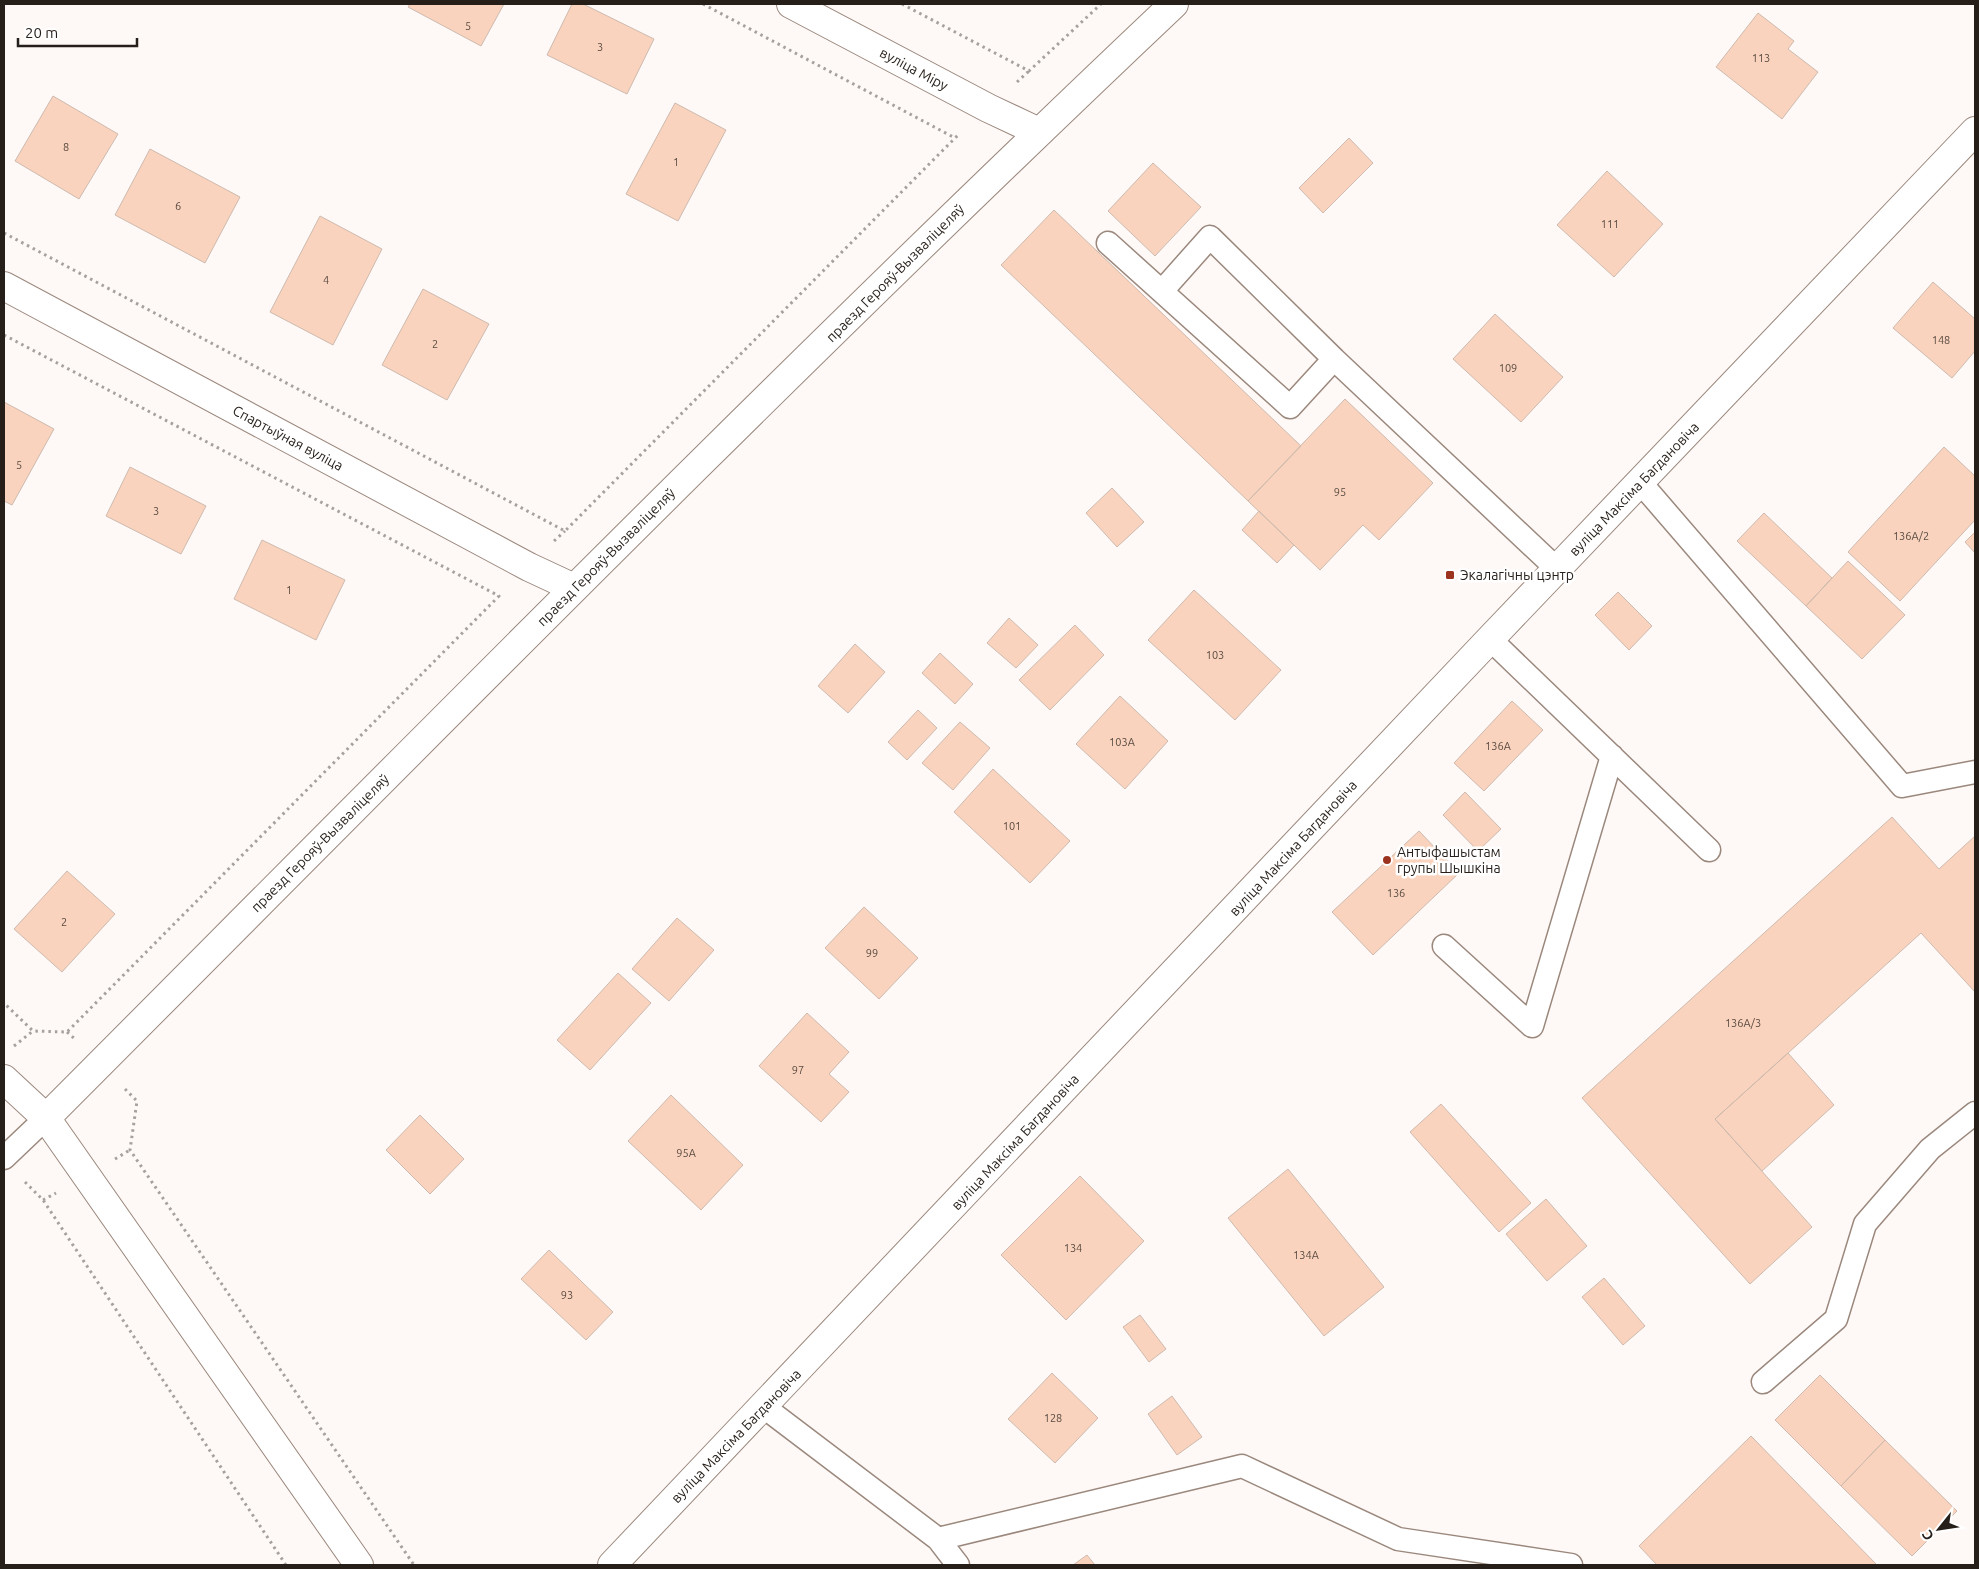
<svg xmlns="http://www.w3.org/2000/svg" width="1979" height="1569" font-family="Ubuntu,sans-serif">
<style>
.building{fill:#f9d3bd;stroke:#cebaae}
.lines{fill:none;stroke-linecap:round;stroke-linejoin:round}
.lane-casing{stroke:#9b887d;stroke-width:25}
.street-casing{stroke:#9b887d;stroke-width:30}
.secondary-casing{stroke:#9b887d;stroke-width:30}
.path{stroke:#a6a19d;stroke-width:3;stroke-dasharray:2.5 4;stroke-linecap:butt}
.lane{stroke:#fff;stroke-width:22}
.street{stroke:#fff;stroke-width:28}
.secondary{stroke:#fff;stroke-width:28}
.poi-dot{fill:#9c331f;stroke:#fff;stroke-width:2}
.labels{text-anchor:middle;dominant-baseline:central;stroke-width:5;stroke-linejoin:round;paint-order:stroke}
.number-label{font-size:11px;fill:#5a4b42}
.street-label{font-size:14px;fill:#251e19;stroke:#fff}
.poi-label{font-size:14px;fill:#251e19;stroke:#fff;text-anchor:start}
</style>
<rect width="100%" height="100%" fill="#fef9f7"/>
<path class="building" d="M410,4h94l-23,42 -73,-39z
M572,4h11l71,35 -27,55 -80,-39z
M1758,13l36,28 -6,8 30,23 -36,47 -66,-52z
M53,96l65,38 -39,65 -64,-38z
M675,103l51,27 -48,91 -52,-27z
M1349,138l24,25 -50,50 -24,-25z
M150,149l90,48 -35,66 -90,-48z
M1153,163l48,44 -46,49 -47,-45z
M1607,171l56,53 -49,53 -57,-52z
M1054,210l247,236 -53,55 -247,-236z
M320,216l62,33 -49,96 -63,-33z
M1933,282l42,37v32l-23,27 -59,-50z
M423,289l66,35 -42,76 -65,-35z
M1495,314l68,63 -42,45 -68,-63z
M1345,399l88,84 -54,57 -16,-15 -43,45 -72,-69z
M4,402l50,27 -42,76 -8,-4z
M1944,447l31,29v44l-75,81 -52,-49z
M130,467l76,39 -25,48 -75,-38z
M1112,488l32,34 -27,25 -31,-34z
M1259,511l35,34 -17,18 -35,-33z
M1764,513l68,65 -26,28 -69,-65z
M1975,532v21l-10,-11z
M262,540l83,40 -29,60 -82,-41z
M1848,561l57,54 -43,44 -56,-53z
M1194,590l87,80 -46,50 -87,-80z
M1618,592l34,34 -23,24 -34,-35z
M1009,618l29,27 -22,23 -29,-25z
M1075,625l29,30 -54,55 -31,-30z
M855,644l30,28 -37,41 -30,-27z
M940,653l33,31 -18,20 -33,-31z
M1120,696l48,45 -43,48 -49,-45z
M1512,701l31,29 -59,61 -30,-28z
M918,710l19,18 -30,32 -19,-18z
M960,722l30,26 -37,42 -31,-27z
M993,769l77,72 -40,42 -76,-71z
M1465,792l36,37 -23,22 -35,-36z
M1892,817l47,52 36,-33v156l-54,-59 -206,186 97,108 -62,57 -168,-186z
M1419,831l40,42 -86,82 -41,-43z
M67,871l48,43 -53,58 -48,-43z
M864,907l54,51 -39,41 -54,-51z
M677,918l37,32 -45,51 -37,-32z
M618,973l33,30 -61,67 -33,-30z
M807,1013l42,39 -20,22 20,18 -28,30 -62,-56z
M1788,1053l46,52 -72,66 -47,-52z
M671,1095l72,70 -42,45 -73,-69z
M1441,1104l90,99 -32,29 -89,-100z
M420,1115l44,44 -34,35 -44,-44z
M1288,1169l96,118 -60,49 -96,-118z
M1080,1176l64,65 -78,79 -65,-65z
M1546,1199l41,47 -40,35 -41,-47z
M549,1250l64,62 -27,28 -65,-61z
M1604,1278l41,48 -22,19 -41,-48z
M1140,1315l26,34 -17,13 -26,-35z
M1052,1373l46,45 -43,45 -47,-44z
M1820,1375l65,65 -44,46 -66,-66z
M1172,1396l30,41 -25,18 -29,-41z
M1751,1436l126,129h-220l-18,-19z
M1885,1440l72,71 -45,45 -71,-70z
M1087,1555l8,10h-22z"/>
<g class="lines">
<defs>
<path id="lane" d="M1108,243l182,164 44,-48 223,210
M1162,291l48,-54 124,122
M1640,482l262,304 73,-14
M1490,639l219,211
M1444,946l88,80 80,-270
M4,1158l42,-40
M1763,1382l73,-63 29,-95 65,-75 45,-36
M764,1407l174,132 304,-73 156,73 173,26
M938,1539l20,26"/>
<path id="street" d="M791,4l197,104 51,24
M4,286l525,281 45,21
M4,1079l42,39 313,447
M46,1118c373,-374 744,-751 1128,-1114"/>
<path id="secondary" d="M612,1565l878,-926 485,-508"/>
</defs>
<use href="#lane" class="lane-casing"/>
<use href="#street" class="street-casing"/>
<use href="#secondary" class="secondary-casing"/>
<path class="path" d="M703,4l252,134
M902,4l127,67 72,-67
M1017,82l12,-11
M4,233l561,298 395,-398
M4,335l495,261 -432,436 -34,-1 -29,-28
M554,541l11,-10
M67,1032l9,8
M14,1046l19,-15
M125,1089l12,12 -7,49 284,415
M115,1159l15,-9
M25,1182l18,18 243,365
M43,1200l13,-7"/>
<use href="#lane" class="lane"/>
<use href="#street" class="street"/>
<use href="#secondary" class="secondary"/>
</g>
<g class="poi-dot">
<rect x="1445" y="570" width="10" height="10" rx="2.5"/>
<circle cx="1387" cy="860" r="5"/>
</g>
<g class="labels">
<g class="number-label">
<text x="468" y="26">5</text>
<text x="600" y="47">3</text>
<text x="1761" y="58">113</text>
<text x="66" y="147">8</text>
<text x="676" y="162">1</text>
<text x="178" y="206">6</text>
<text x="1610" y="224">111</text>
<text x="326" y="280">4</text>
<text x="1941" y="340">148</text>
<text x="435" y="344">2</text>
<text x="1508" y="368">109</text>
<text x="19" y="465">5</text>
<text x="1340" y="492">95</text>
<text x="156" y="511">3</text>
<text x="1911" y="536">136А/2</text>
<text x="289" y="590">1</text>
<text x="1215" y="655">103</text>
<text x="1122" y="742">103А</text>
<text x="1498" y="746">136А</text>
<text x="1012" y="826">101</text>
<text x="1396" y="893">136</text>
<text x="64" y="922">2</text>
<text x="872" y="953">99</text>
<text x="1743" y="1023">136А/3</text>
<text x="798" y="1070">97</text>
<text x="686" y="1153">95А</text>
<text x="1073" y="1248">134</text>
<text x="1306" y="1255">134А</text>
<text x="567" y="1295">93</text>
<text x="1053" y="1418">128</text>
</g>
<g class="street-label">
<text transform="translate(914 69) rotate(28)">вуліца Міру</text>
<text transform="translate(895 273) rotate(-45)">праезд Герояў-Вызваліцеляў</text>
<text transform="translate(288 438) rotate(28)">Спартыўная вуліца</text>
<text transform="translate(1634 489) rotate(-46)">вуліца Максіма Багдановіча</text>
<text transform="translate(606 557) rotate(-45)">праезд Герояў-Вызваліцеляў</text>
<text transform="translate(320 843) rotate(-45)">праезд Герояў-Вызваліцеляў</text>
<text transform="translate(1293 848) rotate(-47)">вуліца Максіма Багдановіча</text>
<text transform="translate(1015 1142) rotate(-47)">вуліца Максіма Багдановіча</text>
<text transform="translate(736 1436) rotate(-46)">вуліца Максіма Багдановіча</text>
</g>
<g class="poi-label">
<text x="1460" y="575">Экалагічны цэнтр</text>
<text x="1397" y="852">Антыфашыстам<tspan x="1397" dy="16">групы Шышкіна</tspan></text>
</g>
</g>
<rect width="1979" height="1569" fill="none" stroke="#251e19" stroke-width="10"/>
<g transform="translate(1939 1529) rotate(240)" stroke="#ffffff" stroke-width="4" paint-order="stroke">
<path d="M0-4L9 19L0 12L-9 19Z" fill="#251e19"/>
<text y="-8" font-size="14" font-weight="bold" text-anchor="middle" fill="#251e19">С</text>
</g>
<path d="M18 38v8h119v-8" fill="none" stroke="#251e19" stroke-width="2.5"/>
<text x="25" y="38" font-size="15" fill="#251e19" stroke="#ffffff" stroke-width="4" paint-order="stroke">20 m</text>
</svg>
